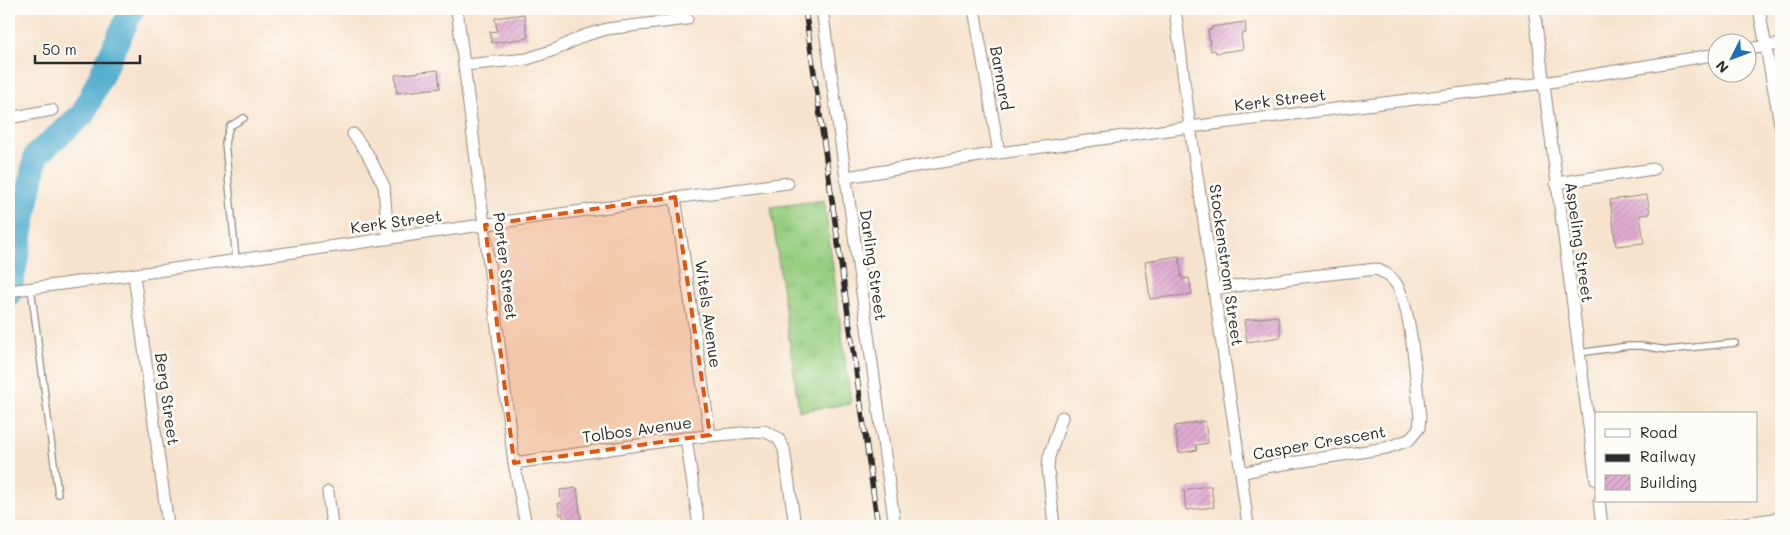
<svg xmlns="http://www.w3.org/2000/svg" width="1790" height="535" font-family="Mali,sans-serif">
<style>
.grass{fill:url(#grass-tufts);stroke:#617c56}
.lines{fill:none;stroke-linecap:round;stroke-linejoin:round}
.river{stroke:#4eaccd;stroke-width:25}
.building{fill:url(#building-hatch)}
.lane-casing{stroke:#91877c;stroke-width:8}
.street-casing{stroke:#91877c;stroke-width:13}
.lane{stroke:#fff;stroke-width:5.5}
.street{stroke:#fff;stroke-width:11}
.rail-casing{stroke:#2b2b2b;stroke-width:5.5}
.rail{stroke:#fdfcf7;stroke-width:4;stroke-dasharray:11;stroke-linecap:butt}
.marked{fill:#df570e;fill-opacity:0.2;stroke:#df570e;stroke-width:4;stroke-dasharray:10 6;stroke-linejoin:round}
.labels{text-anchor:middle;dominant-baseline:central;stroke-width:5;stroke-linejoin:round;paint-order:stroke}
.street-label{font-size:16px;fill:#2b2b2b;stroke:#fdfcf7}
</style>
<defs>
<pattern id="grass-tufts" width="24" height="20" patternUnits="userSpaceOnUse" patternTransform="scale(1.25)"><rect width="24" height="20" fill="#97ce80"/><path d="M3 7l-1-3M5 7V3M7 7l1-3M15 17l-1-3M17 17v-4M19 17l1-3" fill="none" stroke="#82b16f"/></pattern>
<pattern id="building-hatch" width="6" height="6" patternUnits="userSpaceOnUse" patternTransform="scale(1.25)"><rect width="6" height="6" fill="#e0acd1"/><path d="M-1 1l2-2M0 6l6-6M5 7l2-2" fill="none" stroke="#c094b4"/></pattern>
</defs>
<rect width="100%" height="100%" fill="#fdfcf7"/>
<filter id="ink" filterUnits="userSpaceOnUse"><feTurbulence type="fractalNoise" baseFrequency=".02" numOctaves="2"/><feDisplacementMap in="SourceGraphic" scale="10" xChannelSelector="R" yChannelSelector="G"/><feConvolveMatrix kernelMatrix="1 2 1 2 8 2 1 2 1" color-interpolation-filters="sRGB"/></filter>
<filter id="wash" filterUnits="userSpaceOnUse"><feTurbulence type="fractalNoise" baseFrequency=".0096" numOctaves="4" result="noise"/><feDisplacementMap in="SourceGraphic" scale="20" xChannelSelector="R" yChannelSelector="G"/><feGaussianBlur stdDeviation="1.12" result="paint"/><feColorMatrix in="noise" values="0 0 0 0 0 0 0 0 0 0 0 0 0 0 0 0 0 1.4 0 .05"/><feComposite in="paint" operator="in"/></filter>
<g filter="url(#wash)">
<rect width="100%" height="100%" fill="#f7e3cd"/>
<path class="grass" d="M824,200l27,204 -52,7 -28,-204z"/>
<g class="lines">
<path class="river" d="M9,295l27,-140 47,-41 49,-105"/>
</g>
<g id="blocks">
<path class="building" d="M524,14l4,24 -36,5 -2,-11 7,-1 -2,-13z
M1245,22l1,11 -5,1 2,15 -27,4 -1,-3 -4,1 -3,-21h4v-3z
M438,70l2,18 -43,5 -2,-18z
M1647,195l3,19 -10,1 4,28 -28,3 -6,-46z
M1179,256l3,23 7,-1 3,16 -42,5 -5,-38z
M1278,316l3,21 -34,5 -3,-22z
M1205,421l3,22 -12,2 1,5 -18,3 -4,-27z
M1207,486h4l3,21 -28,3 -2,-20z
M577,488l5,38h-18l-1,-12 -3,1 -2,-12h3l-1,-13z"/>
</g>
</g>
<g filter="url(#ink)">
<use href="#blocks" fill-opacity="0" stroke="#91877c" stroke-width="1"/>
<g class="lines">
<defs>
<path id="lane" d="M236,260l-11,-118 5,-16 14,-8
M31,288l27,206
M1579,353l49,-7h13l27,4 67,-7"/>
<path id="street" d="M457,9l57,454 12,63
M822,9l73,517
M974,9l25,144
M1175,9l15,118 51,346 7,53
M1534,9l62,471
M1759,9l22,120
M1748,49l33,-5
M465,65l62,-6 30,-10 26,-13 24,-7 80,-10
M9,118l43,-8
M353,134l14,19 17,33 4,53
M846,177l153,-24 191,-26 354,-44 174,-29
M1556,183l98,-14
M675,197l35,238
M134,275l34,251
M1214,289l80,-11 82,-9c7,3 14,6 19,13 17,22 21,104 25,135l-1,11 -10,12 -23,8 -114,18 -31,7
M9,291c260,-33 519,-75 779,-108
M686,438l13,88
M514,463l172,-25 78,-7 14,7 6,11 11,77
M328,492l4,34
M1599,501l3,25
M1054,526l-6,-58 1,-11 13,-40
M1724,526l57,-8"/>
</defs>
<use href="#lane" class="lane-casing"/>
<use href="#street" class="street-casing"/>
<use href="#lane" class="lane"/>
<use href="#street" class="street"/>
<defs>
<path id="rail" d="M805,9l73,517"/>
</defs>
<use href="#rail" class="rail-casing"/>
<use href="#rail" class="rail"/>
</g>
</g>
<path class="marked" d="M675,197l35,238 -196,28 -29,-238z"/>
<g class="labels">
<g class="street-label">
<text transform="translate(1002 78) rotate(80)">Barnard</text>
<text transform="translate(1280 99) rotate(-7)">Kerk Street</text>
<text transform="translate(396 221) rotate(-8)">Kerk Street</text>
<text transform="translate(1580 242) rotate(82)">Aspeling Street</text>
<text transform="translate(874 265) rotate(82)">Darling Street</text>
<text transform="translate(1227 265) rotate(82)">Stockenstrom Street</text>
<text transform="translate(506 266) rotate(83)">Porter Street</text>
<text transform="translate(709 314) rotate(82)">Witels Avenue</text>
<text transform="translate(168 399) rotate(82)">Berg Street</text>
<text transform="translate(637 429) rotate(-8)">Tolbos Avenue</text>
<text transform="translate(1319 442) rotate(-10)">Casper Crescent</text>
</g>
</g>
<rect width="1790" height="535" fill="none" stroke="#fdfcf7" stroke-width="30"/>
<rect x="1595" y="412" width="162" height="90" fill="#fdfcf7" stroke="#a9a8a5"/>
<rect x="1605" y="429" width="25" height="8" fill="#ffffff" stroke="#a9a8a5"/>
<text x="1640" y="438" font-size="15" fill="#2b2b2b">Road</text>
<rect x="1605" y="454" width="25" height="8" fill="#2b2b2b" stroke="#a9a8a5"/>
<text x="1640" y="462" font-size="15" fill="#2b2b2b">Railway</text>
<rect x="1605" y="475" width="25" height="15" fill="url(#building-hatch)" stroke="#a9a8a5"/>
<text x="1640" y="488" font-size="15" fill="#2b2b2b">Building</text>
<g transform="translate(1732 58) rotate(228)"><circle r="24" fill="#fdfcf7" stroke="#a9a8a5"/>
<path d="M0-4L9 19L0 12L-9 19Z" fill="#1f6fb2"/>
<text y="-8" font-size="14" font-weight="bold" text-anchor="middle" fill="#2b2b2b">N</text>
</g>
<path d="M35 55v8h105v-8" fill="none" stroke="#2b2b2b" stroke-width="2.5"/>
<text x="42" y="55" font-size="15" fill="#2b2b2b" stroke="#fdfcf7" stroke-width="4" paint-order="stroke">50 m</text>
</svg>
